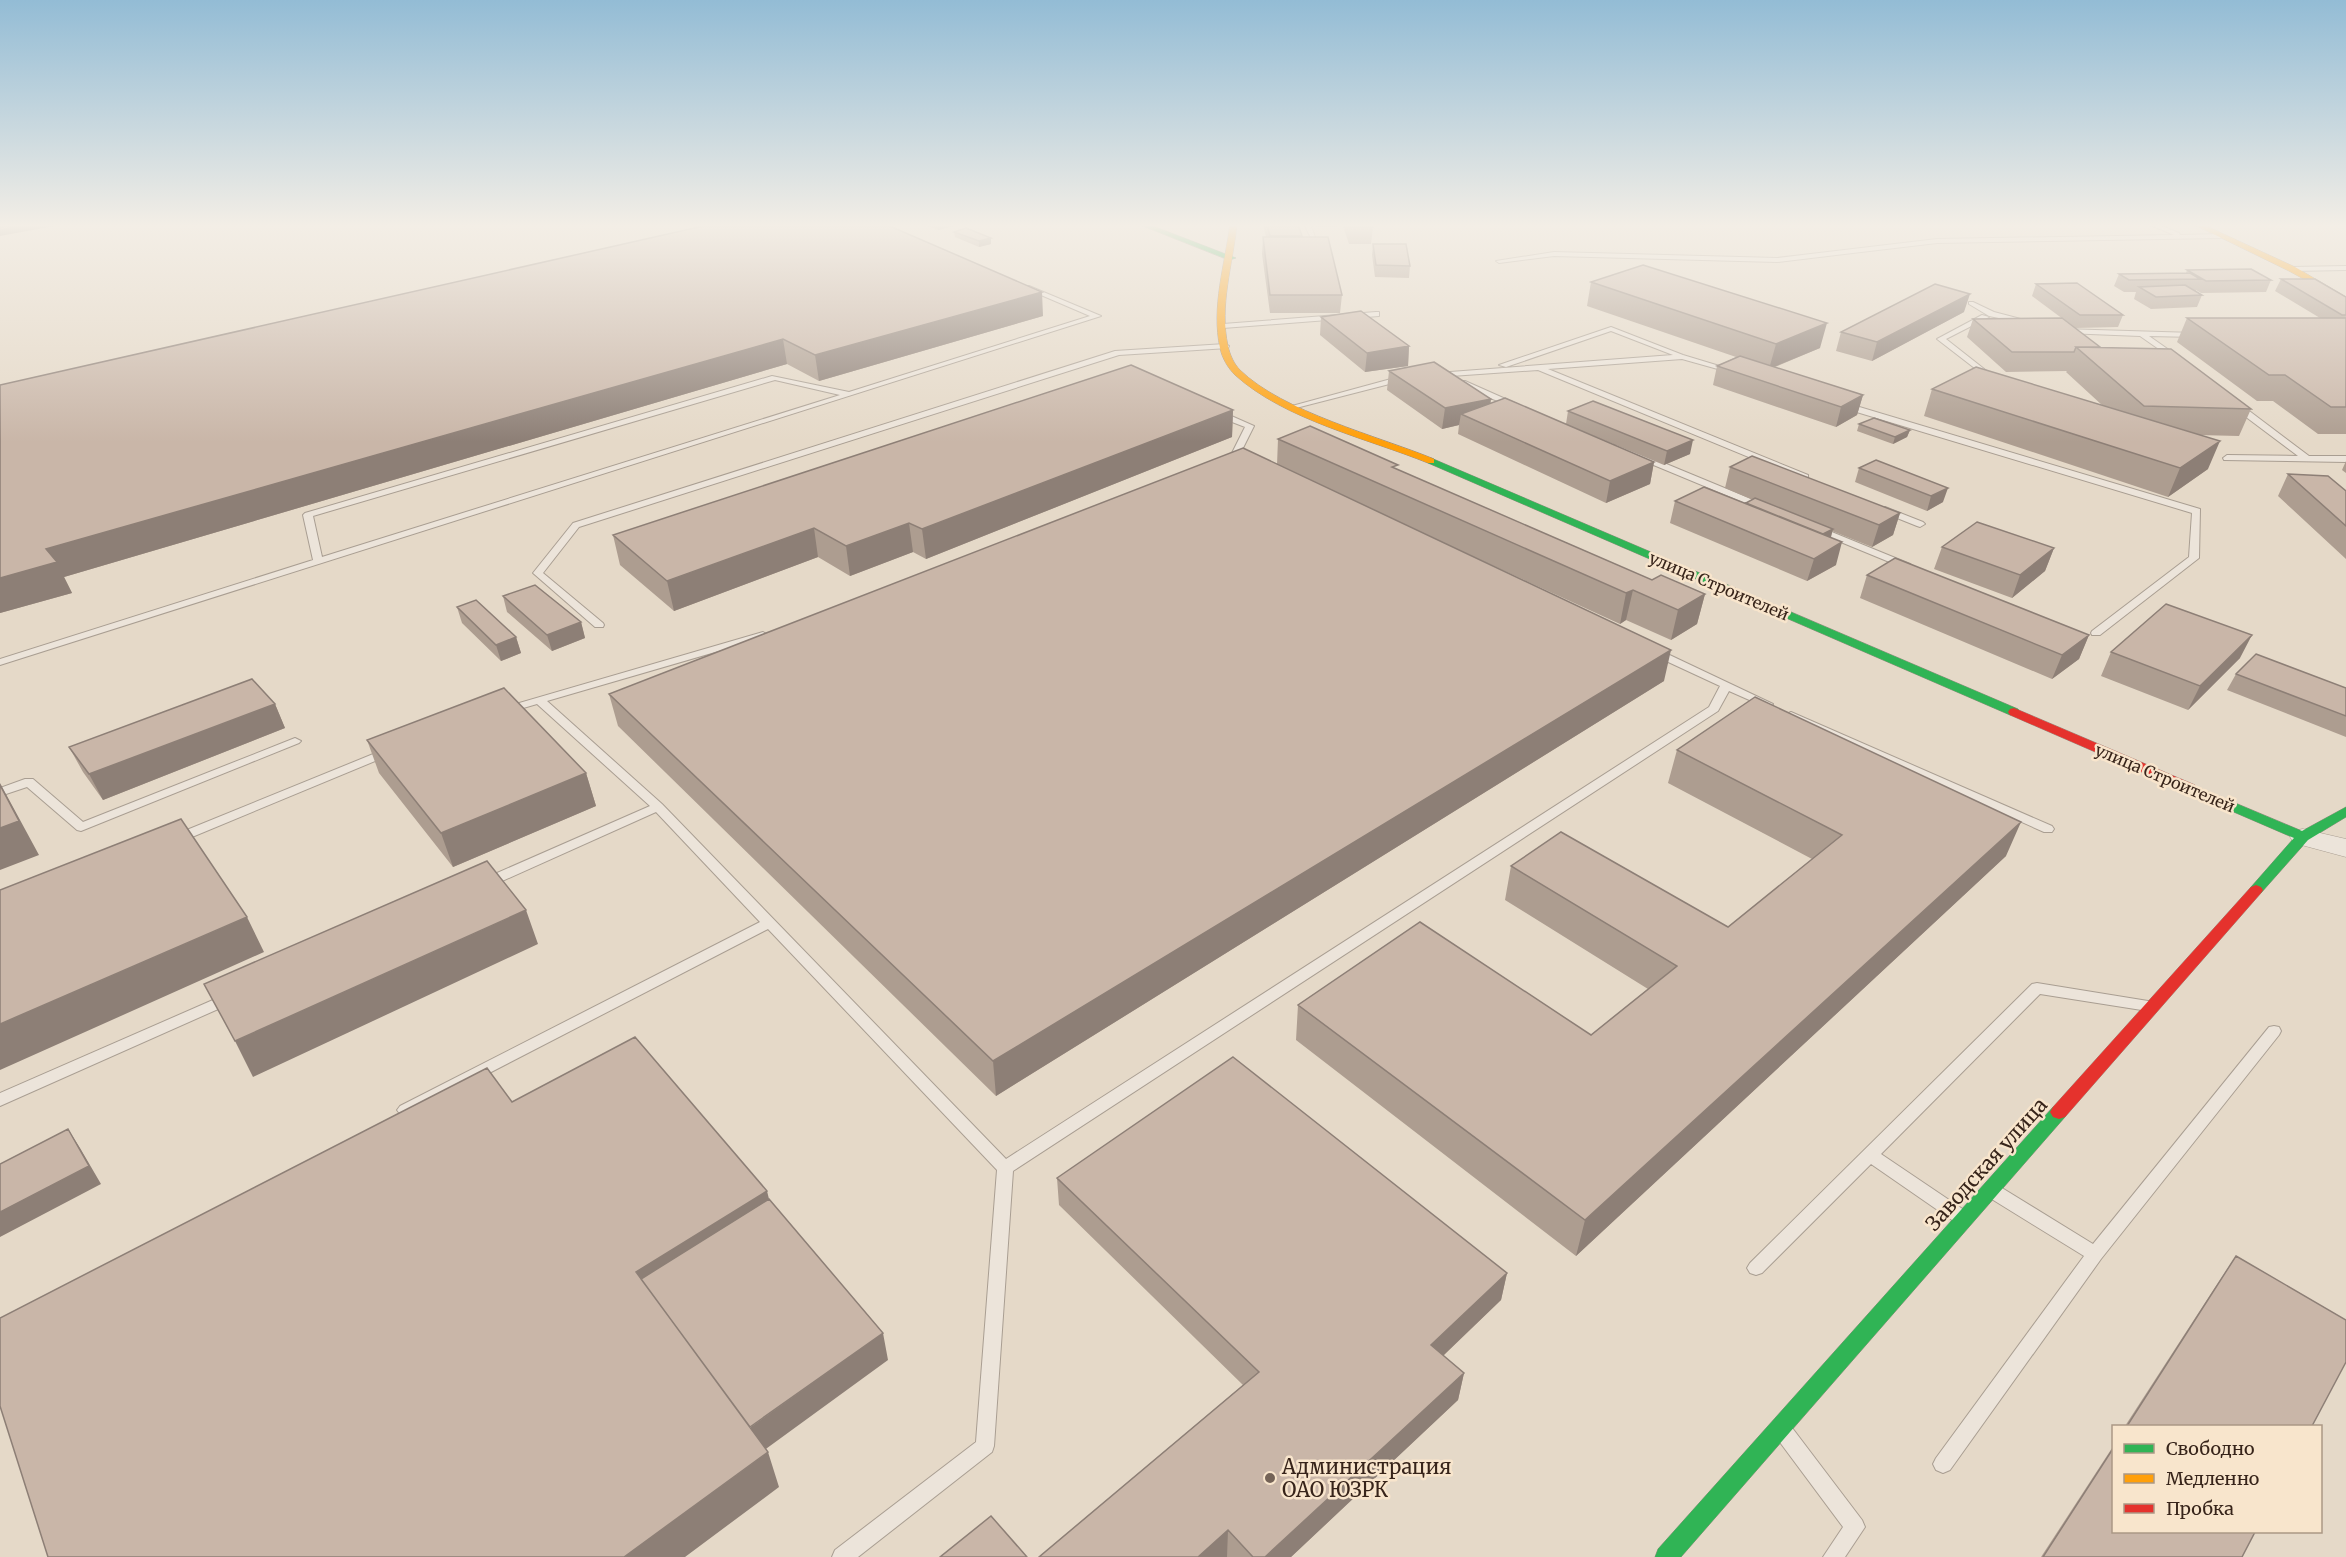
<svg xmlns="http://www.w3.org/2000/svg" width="2346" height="1557" font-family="Merriweather,serif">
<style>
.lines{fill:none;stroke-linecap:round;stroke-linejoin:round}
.lane-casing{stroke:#a99e92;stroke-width:2}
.street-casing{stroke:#a99e92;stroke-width:1}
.fast-casing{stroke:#998d82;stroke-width:1}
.slow-casing{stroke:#998d82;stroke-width:1}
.jam-casing{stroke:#998d82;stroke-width:1}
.lane{fill:#ece4da;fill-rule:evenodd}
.street{fill:#ece4da;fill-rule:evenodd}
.fast{fill:#30b455;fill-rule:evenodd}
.slow{fill:#ff9f0a;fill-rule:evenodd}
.jam{fill:#e5322d;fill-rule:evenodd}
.wall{fill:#ad9d90}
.shaded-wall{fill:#8d7f76}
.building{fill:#c9b6a8;stroke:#8d7f76;stroke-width:1.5}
.poi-dot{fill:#746357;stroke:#f8e5cc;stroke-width:2}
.labels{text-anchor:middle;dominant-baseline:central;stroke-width:5;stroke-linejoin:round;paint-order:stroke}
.street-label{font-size:16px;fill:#37241a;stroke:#f8e5cc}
.near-street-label{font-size:20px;fill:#37241a;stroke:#f8e5cc}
.near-poi-label{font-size:20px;fill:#37241a;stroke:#f8e5cc;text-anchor:start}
</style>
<rect width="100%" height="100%" fill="#e5d9c8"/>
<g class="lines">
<defs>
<path id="lane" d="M1304,224h6l7,18h-4z
M2148,224h9l22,9 1,2 40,-1 3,2 -3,2 -283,5 -160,19 -223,-6 -55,7 -3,-2 58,-9 223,6 160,-19 237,-4z
M2346,266v4l-54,1 -3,-2 3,-2z
M1029,286l72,30 -1101,349v-6l313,-99 -10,-45 2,-2 467,-137 77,16 241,-76 -63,-27v-2zM775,380l65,15 -518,162 -9,-41z
M1969,302h4l21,10 38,10 -4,2 -39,-8 -20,-12z
M1376,312h3v4l-156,12 -4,-2 4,-2z
M1982,315l7,2 -43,22 47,37 1,2 -4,2 -53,-41z
M1611,327l72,28 53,16 -4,2 -50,-14 -134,10 260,106v4h-6l-264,-109 -101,7 -4,-2 4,-2 236,-18 -62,-24 -105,36 -7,-2z
M2062,329l133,4 4,2 -4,2 -46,-1 27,19v4h-3l-33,-23 -75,-3 -4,-2z
M1225,344l4,2 -1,2 -109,7 -540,172 -36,46 60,50 1,2 -1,2h-8l-62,-54 40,-50 542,-172z
M1402,376l4,2 -1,2 -109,28 -4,-2z
M1459,381h6l54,24 -7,2 -53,-22z
M1840,403h6l354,106 -1,49 -99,77h-8l-1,-2 1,-2 97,-74 3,-44 -352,-106z
M2234,404h6l69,52h37v6l-122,-2 -1,-2 4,-3 71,1 -64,-48z
M1214,411h6l34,15 -15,30 6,2v4h-6l-9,-5 15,-30 -31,-12z
M1618,444l150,62 2,2 -5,3 -3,-1 -147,-61v-4z
M1885,507l38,15 2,2 -5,3 -3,-1 -35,-14v-4z
M1817,526l93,38 2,2 -2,2h-6l-90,-37v-4z
M763,632l5,3 -1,2 -220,64 115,103 344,355 703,-452 11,-21 -69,-32 -1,-2 1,-2h8l114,54 -2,2h-8l-34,-15 -11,20 -705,460 -19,275 -2,6 -134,105h-26l3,-7 141,-108 21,-272 -229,-241 -358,185 -5,2 -5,-2 -3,-4 3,-4 360,-184 -104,-110 -165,74h-10l-2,-3 2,-3 169,-74 -113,-102 -31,9 -4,-1 -2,-2 2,-2z
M1791,712l261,114 2,3 -2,3h-8l-257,-115 -2,-2z
M295,738l6,3 -2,2 -218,88 -4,-1 -50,-43 -27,9v-8l25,-9h8l50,43z
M388,748l4,2 2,2 -2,2 -212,88h-8l-2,-3 2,-3z
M2037,983l111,18 5,1 2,4 -2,4 -5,1 -108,-17 -159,160 83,56 2,5 -2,5 -6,2 -6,-2 -81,-56 -109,109 -6,2 -6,-2 -3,-5 3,-5 282,-279z
M229,993l5,1 2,4 -2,4 -234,104v-13z
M2274,1026l5,1 2,4 -2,4 -178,224 -151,211 -7,3 -7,-3 -3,-6 3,-6 148,-202 -94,-58 -2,-5 2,-5 6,-2 6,2 91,56 176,-217z
M1786,1426l7,3 69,91 3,7 -20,30h-22l20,-30 -64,-86 -2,-6 2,-6z"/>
<path id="street" d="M2303,829l43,10v18l-52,-14 -4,-6 4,-6z"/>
<path id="fast" d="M1138,224h10l88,34 -7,2z
M1431,458l587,251 2,3 -2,3h-8l-582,-252 -2,-2z
M2190,784l112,47 44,-24v10l-38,23 -47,53h-10l-2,-3 2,-3 43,-49 -109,-47 -2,-3z
M2059,1105l6,2 3,5 -3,5 -384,440h-26l3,-8 395,-442z"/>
<path id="slow" d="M1230,224h7c-4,40 -18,82 -9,122 2,9 6,18 12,24 43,42 138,66 194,89v4h-6c-62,-25 -143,-43 -193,-88 -7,-7 -13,-17 -15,-27 -9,-41 5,-84 10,-124z
M2193,224h9l93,43 51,30v5l-57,-31z"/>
<path id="jam" d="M2014,708l181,77 2,3 -7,4 -5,-1 -175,-76 -2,-3 2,-3z
M2256,885l5,2 2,3 -2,3 -196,224 -6,2 -6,-2 -3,-5 3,-5 198,-220z"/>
</defs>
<use href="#lane" class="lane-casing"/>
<use href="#street" class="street-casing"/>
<use href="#fast" class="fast-casing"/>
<use href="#slow" class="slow-casing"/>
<use href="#jam" class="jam-casing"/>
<use href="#lane" class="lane"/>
<use href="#street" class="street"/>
<use href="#fast" class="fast"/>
<use href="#slow" class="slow"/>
<use href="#jam" class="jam"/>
</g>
<path class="wall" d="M923,224h38l-23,6z
M1263,224h35l4,13 40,58 -2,18h-70l-8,-59 1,-17h3z
M1315,224h56l2,3 -2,17h-22l-6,-18 -28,1z
M1880,224h92v2h-91z
M2055,224h78l-1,2h-75z
M954,232l37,6v6l-12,3 -24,-10z
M1373,244l37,22 -1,12 -34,-1 -3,-22z
M2187,270l84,10 -5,12 -65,1 -5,-3v1l6,4 -5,12 -46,2 -17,-10 2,-7h-12l-10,-6 5,-12 67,-1z
M2281,279l65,18v137h-28l-45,-33h-16l-80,-59 10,-24h133l-45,-27z
M1591,282l229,66 -45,19 88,28 -6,20 -21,12 -123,-42 4,-19 19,-9 -149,-51z
M2036,284l87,31 -5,12 -43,1 -43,-32z
M1964,312l-92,49 -36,-10 5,-19z
M1043,316l-224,65 -32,-17 -723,213 8,16 -72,20v-228z
M1321,317l88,29 -1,20 -43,6 -45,-37z
M1973,319l127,28 151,62 -12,27 -41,-1 10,34 -40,28 -244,-81 8,-27 171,17 -37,-34 1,-1 -61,1 -39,-35z
M1389,371l102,32 75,21 2,-13 122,43 -26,11 -82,-34 72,31 -4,22 -44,19 -148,-69 1,-9 -17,4 -55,-39z
M1233,410l-1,27 -306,122 -13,-7 -63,24 -32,-19 -144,54 -54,-46 -7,-30z
M1859,424l51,6 -3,7 -14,7 -36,-13z
M1278,439l120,31 254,110 53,14 -8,30 -26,16 -45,-20 -6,4 -170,-78 214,135 -668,415 -378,-370 -9,-32 668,-229z
M1876,460l67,42 -16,9 -72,-29 4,-14z
M2346,461v12l-4,-3z
M1730,467l170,46 -7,22 -21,12 -40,-16 -1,6 5,28 -29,16 -137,-58 5,-22 71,2 7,-3 -28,-12z
M2288,474l58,17v68l-68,-63z
M1942,547l112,1 -9,23 -33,27 -78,-29z
M1867,575l222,60 -10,24 -27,20 -192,-81z
M503,596l78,26 4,16 -33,13 -45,-39z
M457,607l59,30 5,16 -20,8 -39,-38z
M2111,652l129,6 -52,52 -87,-34z
M2236,674l110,14v49l-119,-47z
M275,704l10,24 -182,72 -20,-28 -14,-25z
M367,740l219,33 10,33 -143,61 -74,-94z
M1677,750l329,106 -430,400 -280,-216 2,-35 293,30 57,-46 -143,-89 6,-34 217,61 84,-68 -144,-76z
M1057,1178l450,95 -6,27 -58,56 21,17 -6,27 -167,157h-252l204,-172 -184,-180z
M2236,1256l76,170h-187l87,-134z
M2114,1445v87l128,25h-201z"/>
<path class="shaded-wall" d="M0,224h17l-17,3z
M32,224h33l-65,12v-6z
M938,224h23l-23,6z
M991,238v6l-12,3v-6z
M1042,292l1,24 -224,65 -4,-26z
M1970,294l-6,18 -92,49 5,-19z
M1827,323l-7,25 -51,21 7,-25z
M783,339l4,25 -723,213 8,16 -72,20v-35l46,-29z
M1409,346l-1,20 -43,6 2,-19z
M1863,395l-6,20 -21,12 5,-20z
M1491,399l-2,20 -28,-5 -2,11 -17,4 3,-21z
M1233,410l-1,27 -306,122 -4,-30z
M1910,430l-3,7 -14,7 2,-7z
M1693,440l-3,14 -26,11 3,-14z
M2220,441l-12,28 -40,28 12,-29z
M1654,462l-4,22 -44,19 4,-22z
M1948,488l-5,14 -16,9 4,-15z
M1900,513l-7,22 -21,12 7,-22z
M909,523l4,29 -63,24 -4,-30z
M814,528l4,29 -144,54 -7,-30z
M1833,529l-4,15 -6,-10z
M1842,542l-6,23 -29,16 7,-22z
M2054,548l-9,23 -33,27 8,-23z
M1633,590l-7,30 -6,4 6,-31z
M1705,594l-8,30 -26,16 7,-30z
M581,622l4,16 -33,13 -5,-16z
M2089,635l-10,24 -27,20 10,-24z
M2252,635l-12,23 -52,52 12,-24z
M516,637l5,16 -20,8 -5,-16z
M1671,650l-7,31 -668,415 -3,-35z
M275,704l10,24 -182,72 -14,-26z
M586,773l10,33 -143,61 -12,-34z
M0,783l39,72 -39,15z
M2021,822l-15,34 -430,400 9,-36z
M526,910l12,34 -285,133 -18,-36z
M247,917l17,35 -264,118v-46z
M68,1129l12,19 21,36 -101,53v-25z
M767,1191l9,36 -120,76 -20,-31z
M1507,1273l-6,27 -75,72 5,-27z
M883,1333l5,27 -132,96 -8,-27z
M1464,1373l-6,27 -167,157h-26z
M768,1452l11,35 -94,70h-61z
M1228,1530l-1,27h-29z"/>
<path class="building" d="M19,224h13l-32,6v-3z
M712,224h173l157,68 -227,63 -32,-16 -737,210 11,13 -57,16v-193z
M1267,224h31l4,12h-32z
M1349,224h22l2,3h-22z
M966,228l25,10 -12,3 -25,-9z
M1263,237h65l14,58h-72z
M1373,244h33l4,22 -34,-1z
M1643,265l184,58 -51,21 -185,-62z
M2251,269l20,11 -65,1 -19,-11z
M2190,273l10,6 -71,1 -10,-6z
M2281,279h34l31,18v18h-4z
M2077,283l46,32h-43l-44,-31z
M1935,284l35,10 -93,48 -36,-10z
M2185,285l17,10 -46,2 -17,-10z
M1361,311l48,35 -42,7 -46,-36z
M2062,318l38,29h-24l-2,5h-62l-39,-33z
M2187,318h159v89h-15l-46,-32h-16z
M2076,347l95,2 80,60 -107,-3z
M1740,356l123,39 -22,12 -124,-41z
M1434,362l57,37 -46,9 -56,-37z
M1131,365l102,45 -311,119 -13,-6 -63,23 -32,-18 -147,53 -54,-46z
M1976,367l244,74 -40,27 -248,-79z
M1505,398l149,64 -44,19 -149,-67z
M1593,401l100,39 -26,11 -99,-40z
M1874,418l36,12 -15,7 -36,-13z
M1310,426l88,39 -6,2 260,113 9,-5 44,19 -27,16 -45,-20 -7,3 -348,-154z
M1243,448l428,202 -678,411 -384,-367z
M1752,456l148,57 -21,12 -149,-58z
M1876,460l72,28 -17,8 -72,-28z
M2288,474l40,2 18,15v35z
M1704,487l138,55 -28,17 -139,-58z
M1755,498l78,31 -10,5 -77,-31z
M1977,522l77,26 -34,27 -78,-28z
M1895,558l194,77 -27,20 -195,-80z
M535,585l46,37 -34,13 -44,-39z
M476,600l40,37 -20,8 -39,-38z
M2166,604l86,31 -52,51 -89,-34z
M2256,654l90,34v28l-110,-42z
M252,679l23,25 -186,70 -20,-27z
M504,688l82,85 -145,60 -74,-93z
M1755,697l266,125 -436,398 -287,-215 122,-83 171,113 86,-69 -166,-100 50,-34 167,95 114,-92 -165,-85z
M0,785l19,36 -19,7z
M181,819l66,98 -247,107v-134z
M487,861l39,49 -291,131 -31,-57z
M635,1037l132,154 -131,81 132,180 -144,105h-576l-48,-151v-88l487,-250 25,34z
M1233,1057l274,216 -76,72 33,28 -199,184h-12l-25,-27 -30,27h-159l220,-185 -202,-194z
M68,1129l21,37 -89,46v-48z
M769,1199l114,134 -133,94 -109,-148z
M2236,1256l110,64v42l-34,64h-185z
M2114,1447v85h141l-13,25h-199z
M991,1516l36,41h-87z"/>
<linearGradient id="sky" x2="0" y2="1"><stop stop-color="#93bcd5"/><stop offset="0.51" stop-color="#f3eee6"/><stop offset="1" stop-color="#f3eee6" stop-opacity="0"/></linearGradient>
<rect width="2346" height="442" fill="url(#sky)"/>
<circle class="poi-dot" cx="1270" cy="1478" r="6"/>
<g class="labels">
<g class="street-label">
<text transform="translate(1719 586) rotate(23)">улица Строителей</text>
<text transform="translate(2165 778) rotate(23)">улица Строителей</text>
</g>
<g class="near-street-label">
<text transform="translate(1986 1164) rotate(-48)">Заводская улица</text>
</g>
<g class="near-poi-label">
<text x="1282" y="1466">Администрация<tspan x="1282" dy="23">ОАО ЮЗРК</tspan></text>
</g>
</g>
<rect x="2112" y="1425" width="210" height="108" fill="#f8e5cc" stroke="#ab9885" stroke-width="1.5"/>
<rect x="2124" y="1444" width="30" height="9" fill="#30b455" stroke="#ab9885" stroke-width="1.5"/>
<text x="2166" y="1455" font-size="18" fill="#37241a">Свободно</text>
<rect x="2124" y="1474" width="30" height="9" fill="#ff9f0a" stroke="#ab9885" stroke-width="1.5"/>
<text x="2166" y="1485" font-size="18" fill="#37241a">Медленно</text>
<rect x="2124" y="1504" width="30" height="9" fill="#e5322d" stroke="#ab9885" stroke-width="1.5"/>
<text x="2166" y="1515" font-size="18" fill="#37241a">Пробка</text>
</svg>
